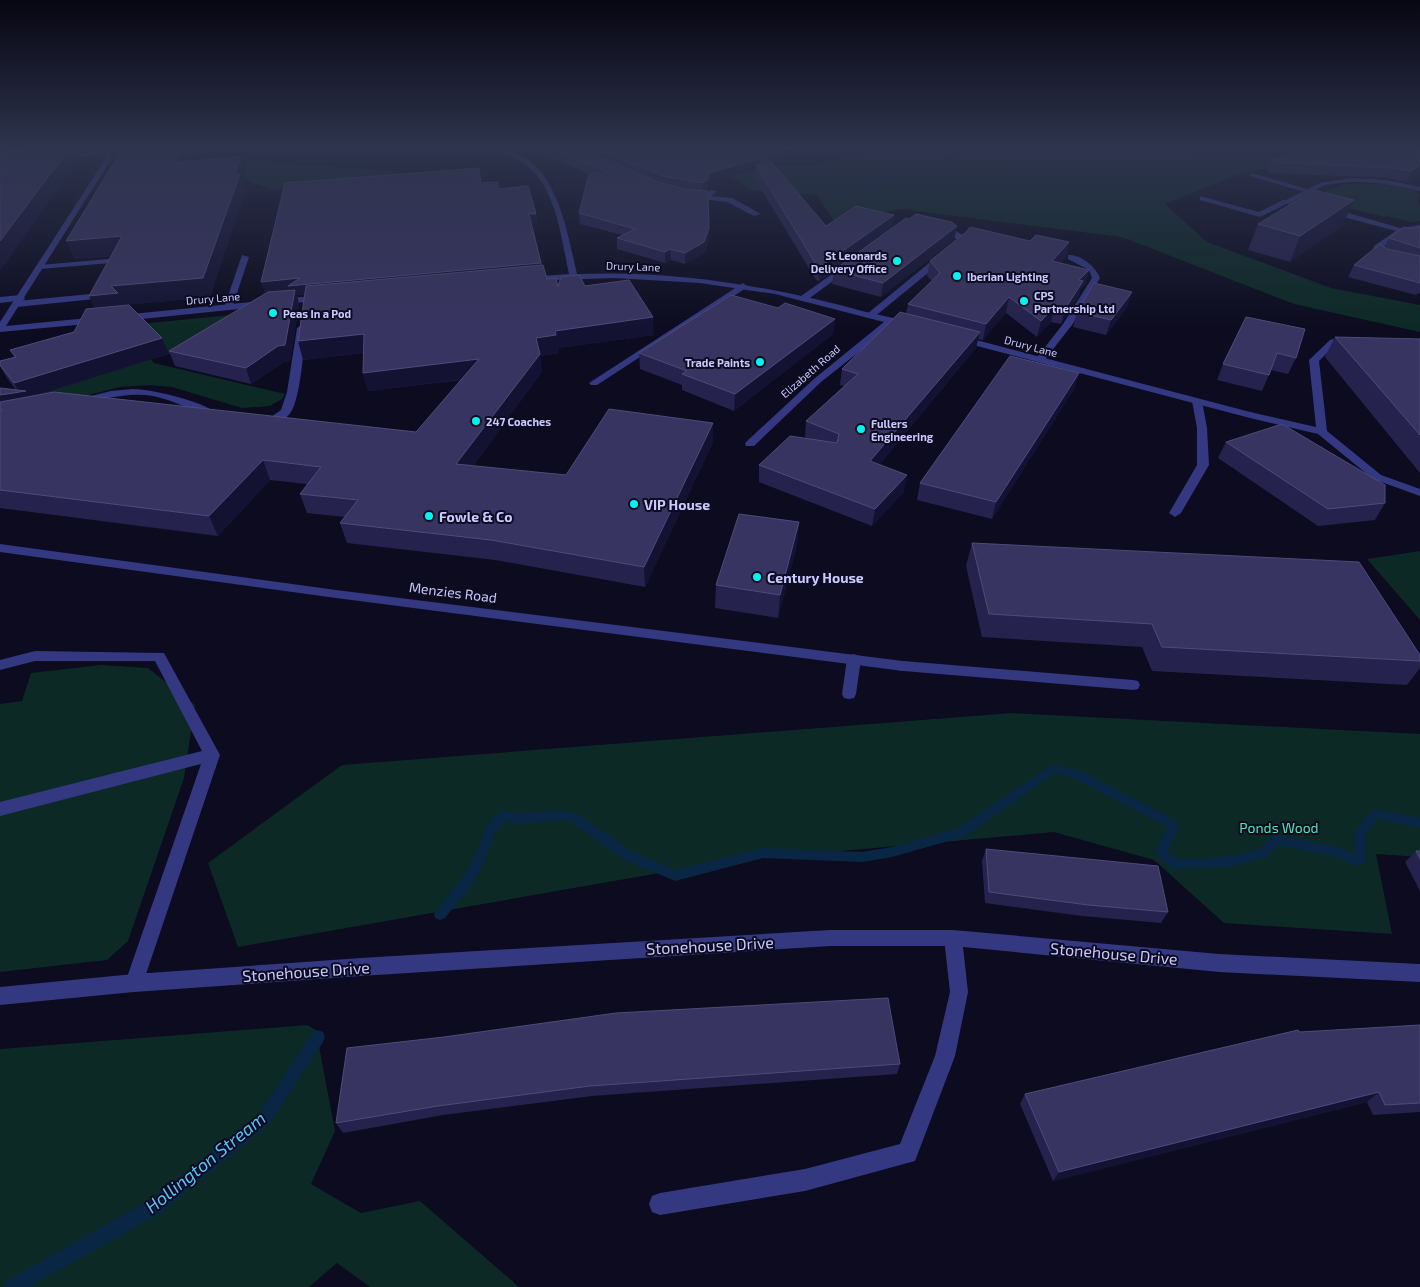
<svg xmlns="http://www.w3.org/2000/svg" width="1420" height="1287" font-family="'Exo 2',sans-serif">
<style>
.green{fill:#0d2925}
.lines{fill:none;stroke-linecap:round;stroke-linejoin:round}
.stream{fill:#092744;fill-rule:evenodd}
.service{fill:#333881;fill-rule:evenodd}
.minor{fill:#333881;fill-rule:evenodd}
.wall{fill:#26224e}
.shaded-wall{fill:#141233}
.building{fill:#383461;stroke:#4e4b7a}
.poi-dot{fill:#00f3f1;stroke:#0c0b1f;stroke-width:2}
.labels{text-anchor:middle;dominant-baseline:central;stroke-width:4;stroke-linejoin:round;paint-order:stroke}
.far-poi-label{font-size:11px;font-weight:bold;fill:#c9c8ff;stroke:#0c0b1f;text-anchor:start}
.far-street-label{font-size:11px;fill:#c9c8ff;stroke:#0c0b1f}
.poi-label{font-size:14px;font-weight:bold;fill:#c9c8ff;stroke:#0c0b1f;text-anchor:start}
.street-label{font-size:14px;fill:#c9c8ff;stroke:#0c0b1f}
.park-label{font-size:14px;fill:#4ee6af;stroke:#0c0b1f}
.near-street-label{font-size:16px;fill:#c9c8ff;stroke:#0c0b1f}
.near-water-label{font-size:18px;font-style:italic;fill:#56c3ff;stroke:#0c0b1f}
</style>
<rect width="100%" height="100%" fill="#0c0b1f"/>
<path class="green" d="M878,148h231l177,10 2,6 -46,9 -77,31 42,38 124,46 89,17v27l-126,-28 -172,-67 -222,-28 -65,14 -18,-28 -66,-5 -29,-20 23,-5 65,2z
M256,162l136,9 4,8 -128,11v-2l-24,-8 2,-17z
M1346,184h32l37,6 -1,2 6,2 -2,9 2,3v15l-9,1 -24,-6 -2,1 -77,-19z
M293,309l-118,46 -6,-1 -30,-30z
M151,359l3,4 131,31 -3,5 -12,7 -28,2 -70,-21 -23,-2 -29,2 -66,17 -54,3z
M1420,551v69l-53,-61z
M101,665l47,3 47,37 -11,73 -56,163 -21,19 -107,12v-268l22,-3 9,-28z
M1012,713l408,21v123l-44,-3 16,80 -168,-11 -70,-63 -100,-28 -326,29 -490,86 -30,-84 134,-98z
M307,1025l9,5 19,101 -24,53 50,29 59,-12 99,86h-149l-33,-24 -28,24h-309v-238z"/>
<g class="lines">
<path class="stream" d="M976,148h7l-32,10 -5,5 -49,9 -25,18 -39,7 -3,-2 38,-7 26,-18 48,-9 5,-5z
M1053,764l28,7 92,48 6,9 -11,22c2,3 5,7 8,8 11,4 71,-3 82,-9 7,-3 9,-12 17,-15l63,13 16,7v-22l17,-21 4,-2 45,9v10l-42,-9 -12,14v27l-2,4 -8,2 -20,-9 -58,-12 -11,12 -37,10 -55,2 -15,-9 -4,-10 11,-22 -2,-3 -91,-47 -19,-5 -89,63 -74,21 -30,5 -99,-4 -88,23 -52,-22 -53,-38 -12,-1 -40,4 -12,-4c-16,14 -18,37 -28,55 -9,16 -22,29 -33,43l-5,2 -5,-2 -1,-4 34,-44 20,-46 5,-7 11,-7 14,4 40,-4 18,3 55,38 44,19 88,-22 99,4 30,-5 66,-19z
M318,1030l5,2 2,5 -2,5 -54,82 -107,88 -133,75h-25l2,-6 144,-81 109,-86 54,-82z"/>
<path class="service" d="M386,148h13l-24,6 -3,-2z
M108,150l3,2 -1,1 -50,6 -3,-2z
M1252,173l58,17 2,1 -4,2 -58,-17 -1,-1z
M711,190l6,1 -8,8h-6v-4z
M1200,196l59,16 24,-12 7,2 -30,15 -60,-17z
M1332,210h6l69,20 -7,2 -68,-18z
M943,226h6l16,11 1,2 -4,6 -89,73h-6v-4l89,-73 2,-1 -15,-10z
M242,255l7,2 -17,51 -7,2 -1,-2z
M1068,255c13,-1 28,12 32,23l-28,47 -29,37h-6l-2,-2 28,-36 29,-46 -3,-8 -21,-11z
M120,258l4,2 -1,2 -83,7 -4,-2 4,-2z
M845,265l7,2 -45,33h-6v-4z
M743,283l4,3 -1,2 -149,97h-6l-2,-2z
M101,293l4,3 -1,2 -87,9 -4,-3 4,-3z
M21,295l4,3 -1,2 -24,3v-6z
M302,325l5,3c-4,21 -6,68 -16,84 -6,10 -22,13 -32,10l-1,-2 1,-2 12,-1 10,-7 6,-18 10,-64z
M1333,339l5,3 -19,19 8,70 54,44 39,14v7l-47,-17 -55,-45 -72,-17 -1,-2 5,-3 66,15 -7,-67 21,-20z
M132,389c19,0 72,12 85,25l-1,2h-8c-18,-7 -36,-16 -55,-20 -25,-4 -50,3 -74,9l-5,-3 1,-2 36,-9z
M1197,398l5,3 5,27 2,37 -28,48 -6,4 -6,-4 28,-48v-37l-5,-27z
M35,651l129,2 56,102 -77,228 -2,6 -7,3 -7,-3 -2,-6 76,-219 -201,52v-14l202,-51 -47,-90h-120l-35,9v-10z
M854,654l5,2 2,3 -5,35 -2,4 -5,1 -5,-1 -2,-4 5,-35 2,-3z
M903,661l230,19 5,1 2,4 -2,4 -5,1 -230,-19 -5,-1 -2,-4 2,-4z
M953,930l6,2 3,6 6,54 -13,64 -40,105 -110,30 -145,24 -8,-3 -3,-8 3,-8 8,-3 145,-24 95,-25 35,-88 15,-64 -6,-54 3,-6z"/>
<path class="minor" d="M101,148h7l3,4 1,6 -106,168 92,-9 4,3 -4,3 -98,9v-10l106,-164 -1,-6z
M492,148c63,0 74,79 85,126 99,-4 194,12 289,38 13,3 38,7 47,14l-5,3 -15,-4 -72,57 -67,64h-8l-1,-2 1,-2 69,-64 69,-56 -109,-28 -75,-11 -86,-5 -89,3 -1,-2 4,-2 41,-3c-8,-36 -12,-85 -43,-109 -10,-8 -24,-10 -34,-17z
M1351,178l35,2 34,7v4c-30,-7 -63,-13 -93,-6 -13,4 -26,12 -38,19l-7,-2 38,-19z
M689,194l43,4 29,16 -7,2 -27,-14 -35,-4 -4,-2z
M1420,225v4l-15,3 -24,17v2l7,4 32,9v4l-38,-9 -9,-7 1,-6 26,-18z
M322,295l3,1v4l-203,21 -4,-3 4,-3z
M961,336l293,77 1,2 -1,2h-8l-288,-76 -2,-2z
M0,544l336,46 567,71 5,1 2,4 -2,4 -5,1 -567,-73 -336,-46z
M830,930h123l266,24 201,10v18l-201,-10 -266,-26h-123l-469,30 -227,16 -134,13v-18l134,-13 227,-16z"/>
</g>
<path class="wall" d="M196,148l-6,13 56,13 -3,9 2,7 -35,107 -86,8 38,33 7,16 -135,42 382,36 45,-52 -93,11 -5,-18v-20l-60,7 2,-65h-8l2,10 -9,56 -6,1 -33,22 -76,-18 -6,-15 120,-61 -24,2 -4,-10 220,-99 18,6 37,25 1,9h-6l11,42 5,14 11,8 27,-1 69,49 -96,13 1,5 -19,3 2,16 -69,94 93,9 147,-33 -68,145 -150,-27 -148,-17 -7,-20 5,-6 -38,-4 -7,-19 7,-10 -37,-4 -52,56 -218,-28v-120l16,2 -9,-12 -7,-12v-5l14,-4 -4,-7 64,-18 21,-23 -6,-13 22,-40 -37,3z
M528,148h65l9,10 4,2 -10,-12h254l-22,5 -10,-3 -45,13 53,63 68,-11 -2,13 65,-2 -3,14 -73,57 -49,-13 2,-13 -15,10 -3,-1 -61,-101 1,-9 -48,13v6l-2,2 3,47 -4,15 -20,11 -14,-4 -6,3 -48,-14v-11l5,-3 -42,-11 -1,-11 10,-39z
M1247,148h173v24l-14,10 -20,-4 -118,-5v-3l4,-10 31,-10z
M1258,224l85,1 -53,37 -42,-12z
M1420,227v67l-2,-1 -2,2 -68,-18 6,-12 30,-18 5,-9 20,-9z
M1030,241l39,1 -3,14 -6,7 29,7 -4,14 -5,5 -1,7 -18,28 -10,-2 -14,15 -31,-24 -23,27 -5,-1 -2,9 -97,117 25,27 -32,34 -113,-44v-17l46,-27 1,-17 38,-35 -4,-1 2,-16 64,-55 2,-10 24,-23 -5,-5 3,-15z
M1127,307l-21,28 -33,-8 4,-15z
M778,308l57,11 -2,15 -99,77 -52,-21v-5l-42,-16 -1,-16z
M1246,317l50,41 -8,16 -17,-4 -9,21 -45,-11 6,-16z
M1335,337l85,2v134l-95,-116z
M1079,373l-5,16 -82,130 -75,-19 3,-17z
M1226,442l159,61 -10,17 -57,6 -100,-68z
M799,522l-2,23 -19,73 -63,-10 1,-23z
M972,543l448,112v13l-13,17 -255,-14 -10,-24 -160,-10 -16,-71z
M986,849l182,63 -7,11 -79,-7 -97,-13 -3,-42z
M1416,851h4v40l-15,-29z
M1420,1025v87l-47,3 -6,-13 -314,79 -33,-77 5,-10 275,-62z
M347,1048l553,16 -3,10 -305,22 -149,19 -100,18 -7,-10z"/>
<path class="shaded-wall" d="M33,148h54l-2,3 -8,1 3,6 -80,113v-118z
M183,148h13l-14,30 -6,-16z
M792,148h26v2l-53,15 -9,1v4l-48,13v6l-5,4v-10l5,-10z
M828,148h22l-22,5z
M241,157l5,17 -3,9 2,7 -35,107 -86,8 3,7 -29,3 -9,-19 22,-10 124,-112z
M1420,165v7l-14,10 5,-11z
M1354,200l-11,25 -53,37 10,-26z
M529,214h7l1,9 -7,1z
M894,215l-2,14 -73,52 1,-14z
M957,226l-3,14 -73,57 2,-14z
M709,228v10l-4,15 -20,11v-11z
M122,236l7,18 -55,5 -8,-18z
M1069,242l-3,14 -18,20 4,-15z
M670,249l1,11 -6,3v-11z
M541,263l2,10 -246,22 2,10 -9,56 -6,1 -33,22 -5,-16 45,-72 -2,-6 -24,2 -4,-10 39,-4z
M1089,270l-4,14 -5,5 -1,7 -18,28 4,-15 14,-29z
M1132,292l-5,15 -21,28 5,-15z
M1009,297l-3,16 -23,27 3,-16z
M1055,306l-4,16 -14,15 4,-16z
M653,317l1,18 -96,13 1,5 -19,3 2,16 -82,112 -4,-20 80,-126 19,-7z
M835,319l-2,15 -99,77 1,-17z
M980,332l-4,16 -108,130 2,-17z
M364,334l5,18 -66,8 -5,-19z
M162,338l7,16 -139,43 -30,11v-13l19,-2 -5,-10z
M479,359l3,18 -114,14 -5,-18z
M1079,373l-5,16 -82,130 4,-17z
M713,423v19l-68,145 -1,-20z
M263,460l7,20 -52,56 -9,-20z
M907,475l-3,17 -32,34 3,-17z
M799,522l-2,23 -19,73 2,-23z
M1379,1092l-12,10 -314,79 6,-9z"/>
<path class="building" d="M0,148h32l-32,5z
M32,148h38l-70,93v-87z
M123,148h60l-7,14 65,-5 -6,17h5l-37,104 -92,8 7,7 -29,3 33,-60 -56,5z
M550,148h43l9,10 56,24 26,7 24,2 1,37 -5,14 -19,11 -15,-4 -5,3 -48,-14 18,-9 -56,-16 10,-39 19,-2z
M604,148h188l-27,8 1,1 -58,16v6l-5,4 -40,-7 -56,-23z
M1311,148h109v17l-9,6 -20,-3 -119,-6v-2z
M768,158l58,68 30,-20 38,9 -74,52 -3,-1 -61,-100z
M479,168l2,15 16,-1 2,7 29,-3 8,28h-7l12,49 -253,23 12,-8 -39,4 24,-99z
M1314,190l40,10 -54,36 -42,-12z
M916,214l35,8 6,4 -74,57 -49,-13 72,-52 3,1z
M970,227l60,14 6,-6 33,7 -17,19 37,9 -10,10 4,1 -18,28 -10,-3 -14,15 -32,-24 -23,27 -78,-20 32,-31 -10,-12 36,-29z
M1404,227l5,2 11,-2v21l-31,-10z
M1380,244l7,5 33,7v27l-66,-18z
M543,265l4,14 9,-1 2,9 3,-10 18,-2 6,11 44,-6 24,37 -98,14 1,4 -20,3 4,16 -84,110 110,11 43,-66 104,14 -69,144 -153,-27 -151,-17 18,-23 -58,-6 21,-27 -58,-7 -54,56 -209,-26v-79h2l-2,-3v-6l54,-10 362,40 63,-73 -116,14 1,-39 -66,7 8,-55z
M1094,283l38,9 -21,28 -34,-8z
M295,290l-10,55 -7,1 -32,22 -77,-17 99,-59z
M731,295l47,13 7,-5 50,16 -100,75 -53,-20 5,-3 -48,-18z
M129,305l33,33 -148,45 -14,-18v-4l16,-4 -6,-7 64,-18 12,-23z
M900,312l80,20 -110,129 37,14 -32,34 -116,-44 31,-29 47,7 2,-9 -33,-13 52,-47 -16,-5z
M1246,317l59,12 -9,29 -19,-5 -8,22 -46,-11z
M1335,337l85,2v96z
M1010,356l69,17 -83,129 -76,-19z
M0,388l26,3 -26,4z
M1282,424l103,61v18l-57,6 -102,-67z
M739,514l60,8 -19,73 -64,-10z
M972,543l387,19 61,93v6l-258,-14 -10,-23 -163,-10z
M986,849l172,17 10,46 -80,-7 -99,-13z
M1416,851h4v8z
M888,998l12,66 -310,22 -152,20 -102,17 11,-75 97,-11 172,-24z
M1420,1025v78l-35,2 -6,-13 -320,80 -34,-78 273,-64 2,2z"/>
<linearGradient id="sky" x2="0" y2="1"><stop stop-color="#070611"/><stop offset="0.45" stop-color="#2e344d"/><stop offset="1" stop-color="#2e344d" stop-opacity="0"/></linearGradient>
<rect width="1420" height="328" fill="url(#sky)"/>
<g class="poi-dot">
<circle cx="897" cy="261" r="5"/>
<circle cx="957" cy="276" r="5"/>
<circle cx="1024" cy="301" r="5"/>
<circle cx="273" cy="313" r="5"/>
<circle cx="760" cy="362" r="5"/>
<circle cx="476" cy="421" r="5"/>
<circle cx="861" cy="429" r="5"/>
<circle cx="634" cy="504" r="5"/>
<circle cx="429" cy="516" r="5"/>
<circle cx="757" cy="577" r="5"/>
</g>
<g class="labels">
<g class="far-poi-label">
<text x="887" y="255" text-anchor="end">St Leonards<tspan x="887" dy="13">Delivery Office</tspan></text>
<text x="967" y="276">Iberian Lighting</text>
<text x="1034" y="295">CPS<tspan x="1034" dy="13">Partnership Ltd</tspan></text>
<text x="283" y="313">Peas In a Pod</text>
<text x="750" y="362" text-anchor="end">Trade Paints</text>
<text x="486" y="421">247 Coaches</text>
<text x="871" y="423">Fullers<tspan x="871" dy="13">Engineering</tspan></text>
</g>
<g class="far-street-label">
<text transform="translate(633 266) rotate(2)">Drury Lane</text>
<text transform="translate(213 298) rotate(-5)">Drury Lane</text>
<text transform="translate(1031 346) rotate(15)">Drury Lane</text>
<text transform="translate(810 371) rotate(-41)">Elizabeth Road</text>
</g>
<g class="poi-label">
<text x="644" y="504">VIP House</text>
<text x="439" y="516">Fowle &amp; Co</text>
<text x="767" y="577">Century House</text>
</g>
<g class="street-label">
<text transform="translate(453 592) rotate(7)">Menzies Road</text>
</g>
<g class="park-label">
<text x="1279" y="827">Ponds Wood</text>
</g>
<g class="near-street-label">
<text transform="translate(710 945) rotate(-3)">Stonehouse Drive</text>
<text transform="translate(1114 953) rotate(5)">Stonehouse Drive</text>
<text transform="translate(306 971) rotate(-4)">Stonehouse Drive</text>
</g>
<g class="near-water-label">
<text transform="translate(205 1162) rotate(-39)">Hollington Stream</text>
</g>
</g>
</svg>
